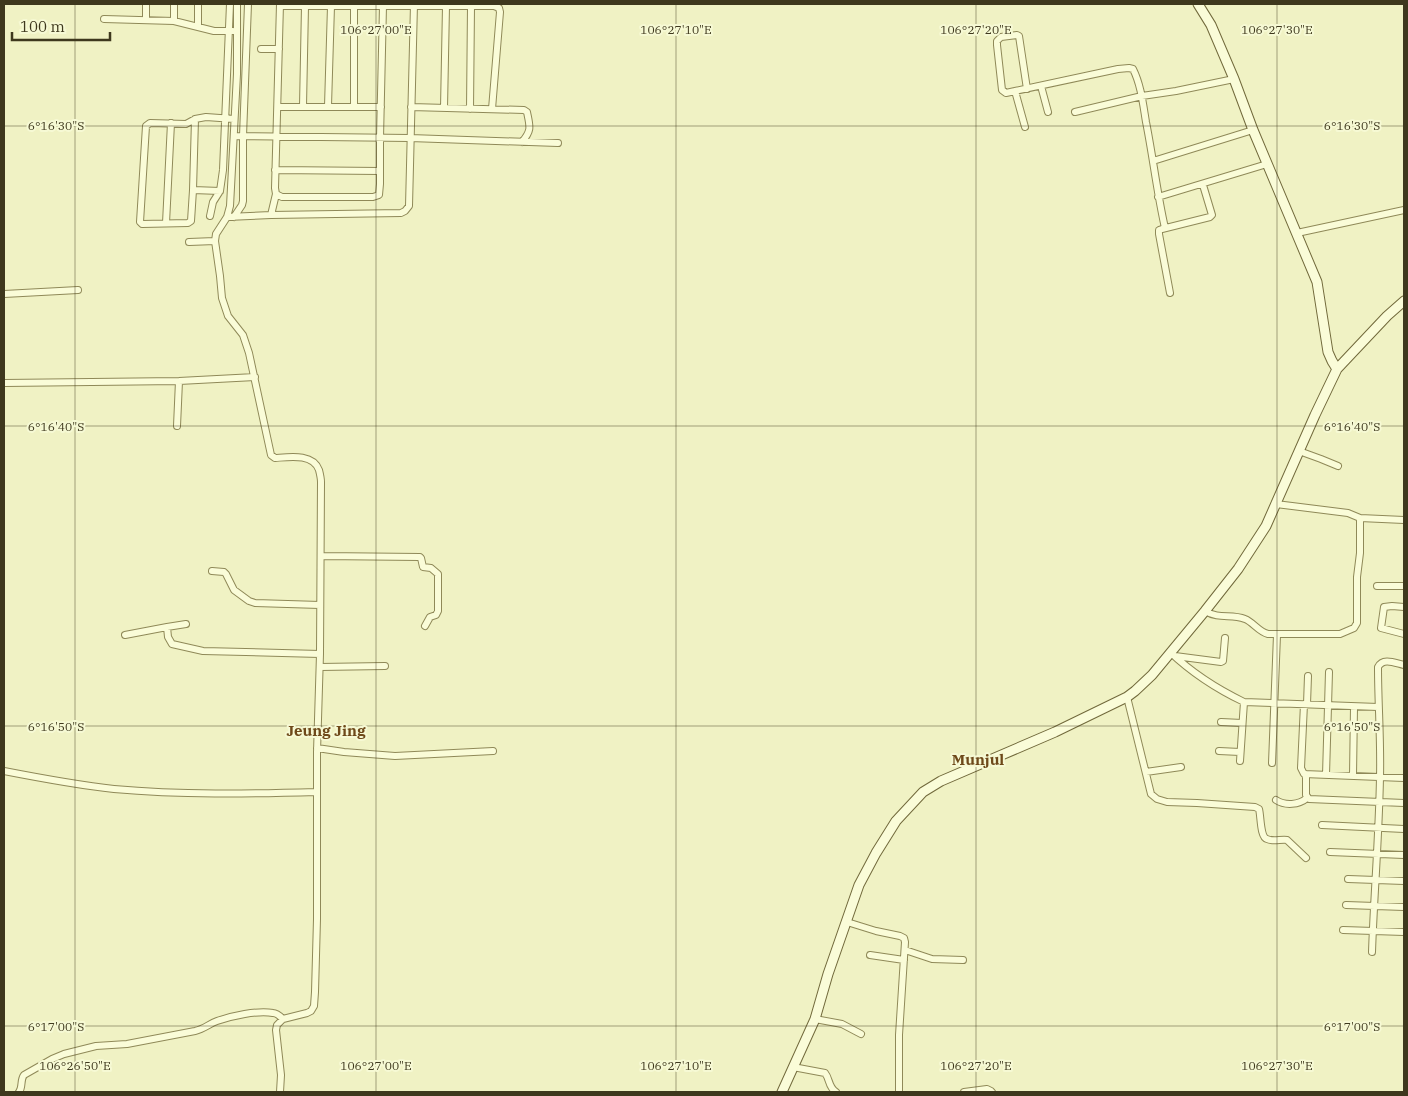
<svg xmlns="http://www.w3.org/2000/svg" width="1408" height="1096" font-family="'IBM Plex Serif',serif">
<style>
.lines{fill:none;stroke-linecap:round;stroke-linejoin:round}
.street-casing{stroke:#8f8958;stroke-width:8}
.secondary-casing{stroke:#71693b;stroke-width:11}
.street{stroke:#fafcd8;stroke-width:6}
.secondary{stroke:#fafcd8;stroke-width:9}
.ticks{fill:none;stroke:#3e381d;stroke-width:1;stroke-opacity:0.45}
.labels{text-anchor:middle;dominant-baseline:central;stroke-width:4;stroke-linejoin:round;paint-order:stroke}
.quarter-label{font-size:15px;font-weight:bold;fill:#6e4919;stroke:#f6f9d4}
.ticks-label{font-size:12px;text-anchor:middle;fill:#3e381d;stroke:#f6f9d4;stroke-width:4;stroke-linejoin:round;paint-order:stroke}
</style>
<rect width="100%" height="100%" fill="#f0f2c4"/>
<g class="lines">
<defs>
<path id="street" d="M237,4v70l-7,132 -3,11 -11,17 -1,7 5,35 2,22 6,18 15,19 6,18 22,102 4,3c14,-1 38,-5 44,12 1,4 2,8 2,12l-1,172 -3,98v167l-2,73 -1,14 -3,5 -4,2 -24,6 -6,6 -1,5 5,45 -1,17
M280,4l-5,184 1,6 6,3h91l6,-2 1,-11v-46l3,-132
M280,6h214l5,2 1,4 -8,97
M104,19l70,2 40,10h19
M146,20v-16
M174,21v-17
M198,26v-22
M261,49h18
M1041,86l7,26
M1027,89l-8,-53 -2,-1 -16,2 -4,4v4l5,45 4,3 9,-2 103,-22 11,-1 4,1c8,16 10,35 13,53 7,35 11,71 19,106
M1015,91l10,36
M303,106l2,-100
M328,106l3,-100
M278,107h103
M354,107v-101
M411,107l113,3 3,2c3,15 5,18 -5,30
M444,108l2,-102
M470,109l1,-103
M1075,112l67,-16 34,-5 58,-12
M195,119l-2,71 -2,31 -3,2 -46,1 -2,-2 6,-96 4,-3 36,1 9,-5 11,-2 28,2
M234,136l176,2 148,5
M1153,161l100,-31
M275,170l105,1
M193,190l27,1
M1158,197l109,-33
M271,215l5,-21
M210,216l3,-14 7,-11 3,-21 7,-166
M227,217l44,-2 130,-2 4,-2 4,-5 5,-202
M234,217l8,-12 1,-4v-65l5,-132
M166,223l5,-100
M1297,233l107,-23
M189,242l26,-1
M1170,293l-11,-59v-4l3,-1 48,-12 2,-2 -9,-30
M4,294l74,-4
M4,383l175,-2 76,-4
M177,426l2,-45
M1299,451l22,8 17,7
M1276,504l72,9 12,5 44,2
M321,556l99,1 1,1 2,9 8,1 7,6v37l-2,4 -6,2 -5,9
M212,571l12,1 2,2 8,16 15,11 6,2 65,2
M1377,586h27
M1404,607l-12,-1 -8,1 -3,21 23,6
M1205,611c15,9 26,2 40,8 8,3 14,13 23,15h72l14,-6 3,-5v-46l3,-24v-35
M167,627l19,-3
M125,635l42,-8 1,10 4,7 31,7 117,3
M1170,652c22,21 47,37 74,50l134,5
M1175,656l46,6 2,-1 2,-23
M320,667l65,-1
M1127,697l24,97 6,5 10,3 30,1 58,4 4,2c2,7 1,28 8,30 6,3 14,0 20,1l19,18
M1304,704l-3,64 3,6 100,4
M1307,704l1,-28
M1221,722l21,1
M317,748l27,4 51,4 98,-5
M1219,751l21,1
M1240,761l4,-59
M1272,763l5,-128
M4,771c36,7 73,14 110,18 67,6 135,5 203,3
M1146,772l35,-5
M1306,774v21l3,4 95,4
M1326,775l3,-103
M1353,776l1,-69
M1276,800c9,6 23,5 31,-2
M1322,825l82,4
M1330,852l74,3
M1348,879l56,2
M1346,905l58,2
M847,922l29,9 24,5 4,2 1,4 -6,93v57
M1343,930l61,2
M905,950l27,9 31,1
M1372,952c2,-58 7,-116 8,-175 1,-37 -2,-73 -2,-110 5,-10 17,-4 26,-2
M870,955l34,5
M815,1019l27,5 19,10
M793,1067l32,6c5,6 3,14 11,19
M19,1092c4,-5 1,-12 5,-17l28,-16 12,-5 32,-8 31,-2 68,-13c9,-2 14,-7 22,-10 14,-5 41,-11 56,-8 4,0 7,3 10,6
M964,1092l23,-3 4,2 1,1"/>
<path id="secondary" d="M1198,4l13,21 23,54 19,51 64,152 11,70 4,9 5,8
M782,1092l33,-73 13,-45 31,-89 17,-32 20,-32 27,-29 18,-11 114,-49 72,-35 8,-6 17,-16 53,-64 33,-42 28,-43 49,-111 22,-46 50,-53 17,-15"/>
</defs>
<use href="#street" class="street-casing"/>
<use href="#secondary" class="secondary-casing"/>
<use href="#street" class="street"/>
<use href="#secondary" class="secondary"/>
</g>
<path class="ticks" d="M75,4v1088M376,4v1088M676,4v1088M976,4v1088M1277,4v1088M4,126h1400M4,426h1400M4,726h1400M4,1026h1400"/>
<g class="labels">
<g class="quarter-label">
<text x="326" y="730">Jeung Jing</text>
<text x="978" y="759">Munjul</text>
</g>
</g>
<g class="ticks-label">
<text x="376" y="34">106°27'00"E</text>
<text x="676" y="34">106°27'10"E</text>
<text x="976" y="34">106°27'20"E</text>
<text x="1277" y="34">106°27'30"E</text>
<text x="56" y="130">6°16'30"S</text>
<text x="1352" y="130">6°16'30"S</text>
<text x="56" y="431">6°16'40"S</text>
<text x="1352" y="431">6°16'40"S</text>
<text x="56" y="731">6°16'50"S</text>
<text x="1352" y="731">6°16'50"S</text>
<text x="56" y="1031">6°17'00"S</text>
<text x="1352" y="1031">6°17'00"S</text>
<text x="75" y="1070">106°26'50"E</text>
<text x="376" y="1070">106°27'00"E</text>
<text x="676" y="1070">106°27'10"E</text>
<text x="976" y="1070">106°27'20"E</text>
<text x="1277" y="1070">106°27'30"E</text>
</g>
<rect width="1408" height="1096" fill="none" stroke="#3e381d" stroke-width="10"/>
<path d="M12 32v8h98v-8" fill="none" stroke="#3e381d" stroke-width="2.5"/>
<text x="20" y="32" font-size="15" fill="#3e381d" stroke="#f6f9d4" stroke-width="4" paint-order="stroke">100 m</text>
</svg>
